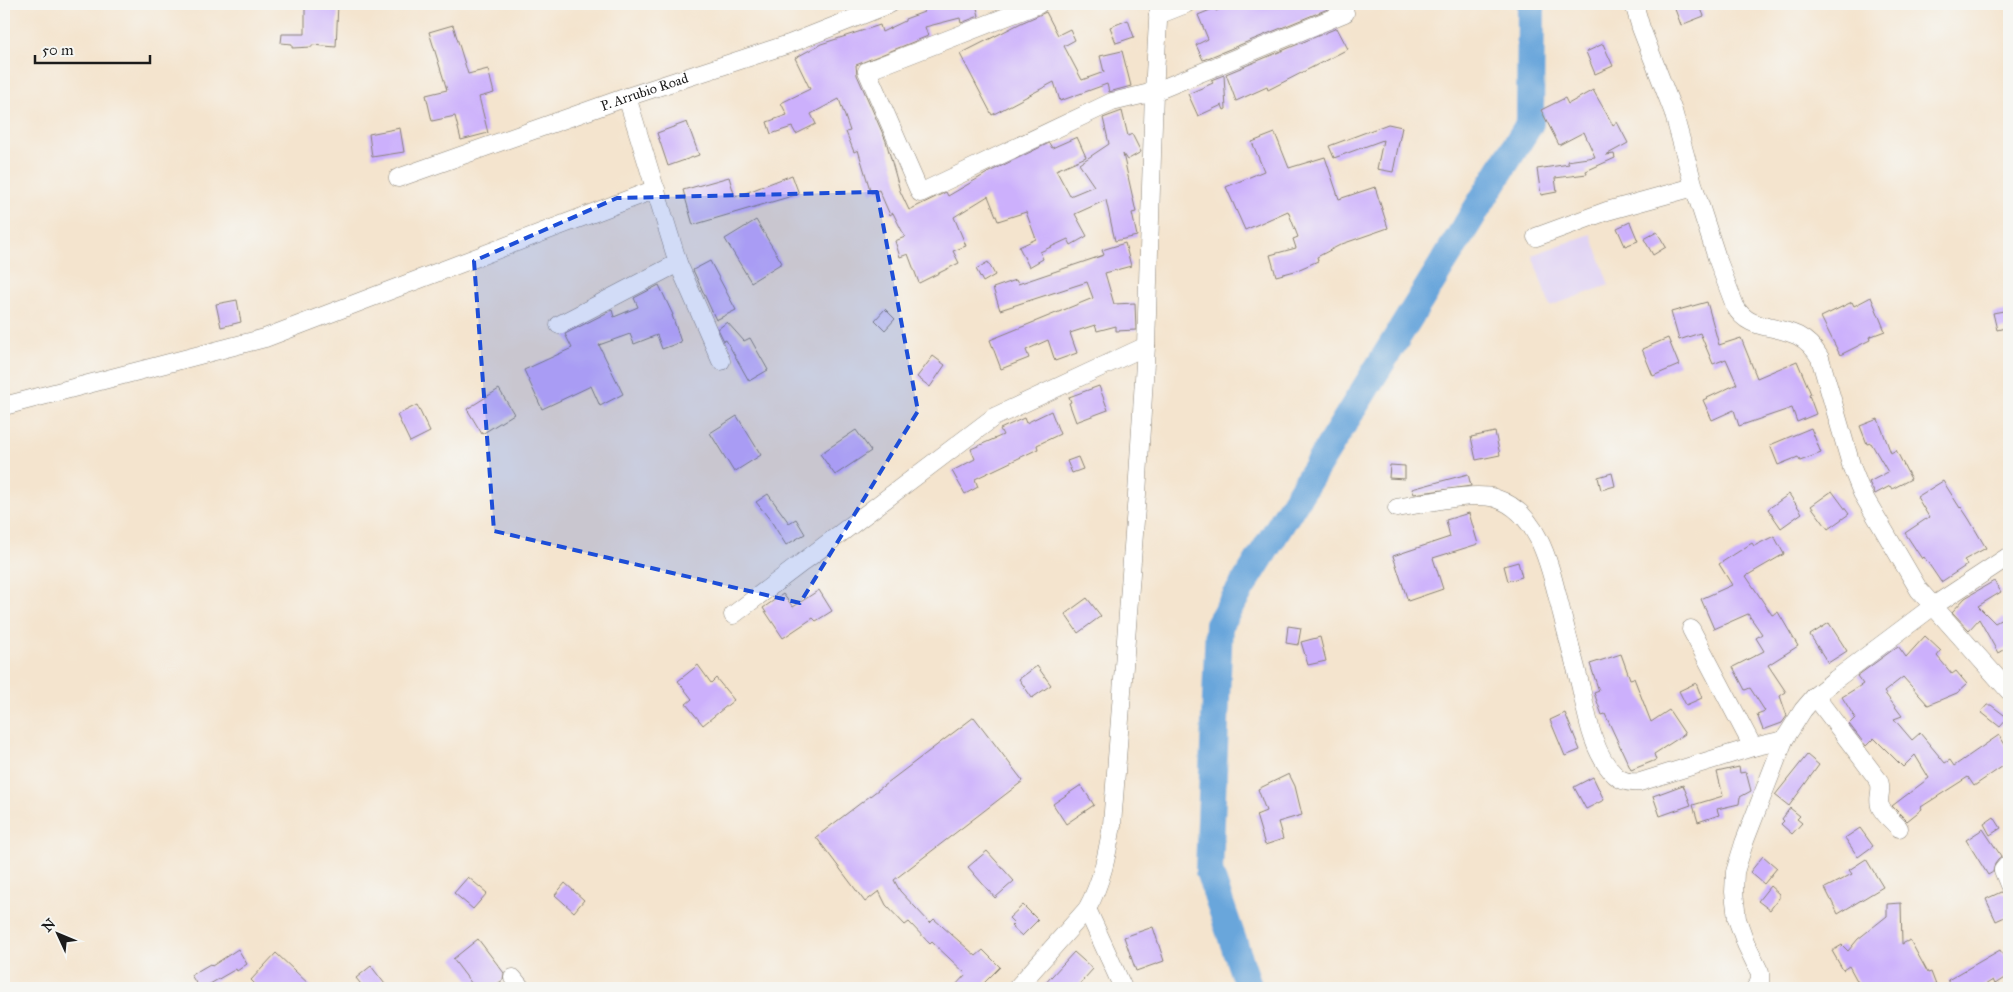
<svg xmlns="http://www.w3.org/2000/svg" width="2013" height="992" font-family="'IM FELL Great Primer',serif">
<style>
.built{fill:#e1d4f4}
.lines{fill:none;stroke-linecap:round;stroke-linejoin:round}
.river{stroke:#69a6db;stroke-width:28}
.building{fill:#ccb0fc}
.minor-casing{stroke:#888075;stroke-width:19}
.minor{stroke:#fff;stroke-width:18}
.marked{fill:#1d4ed8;fill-opacity:0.2;stroke:#1d4ed8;stroke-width:4;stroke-dasharray:10 6;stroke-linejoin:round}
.labels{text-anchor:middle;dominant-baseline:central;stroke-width:5;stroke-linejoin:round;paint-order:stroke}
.street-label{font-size:14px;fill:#1c1c1c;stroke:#f6f6f2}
</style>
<rect width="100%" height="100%" fill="#f6f6f2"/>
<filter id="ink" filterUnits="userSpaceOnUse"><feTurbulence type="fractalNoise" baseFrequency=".02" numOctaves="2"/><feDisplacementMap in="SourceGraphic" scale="10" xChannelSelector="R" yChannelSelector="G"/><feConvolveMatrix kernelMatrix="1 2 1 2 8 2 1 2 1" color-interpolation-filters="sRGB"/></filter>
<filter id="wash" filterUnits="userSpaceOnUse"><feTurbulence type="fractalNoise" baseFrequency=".0096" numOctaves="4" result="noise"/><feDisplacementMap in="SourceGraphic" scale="20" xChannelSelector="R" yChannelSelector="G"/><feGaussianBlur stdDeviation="1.12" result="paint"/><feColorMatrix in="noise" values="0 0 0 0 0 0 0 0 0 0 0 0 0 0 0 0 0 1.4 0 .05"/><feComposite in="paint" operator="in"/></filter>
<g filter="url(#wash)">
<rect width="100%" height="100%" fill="#f4e4ce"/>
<path class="built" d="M1591,234l18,51 -59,21 -18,-51z"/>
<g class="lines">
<path class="river" d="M1249,988l-40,-117 10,-247 311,-501 1,-119"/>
</g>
<g id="blocks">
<path class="building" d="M305,4h33l-2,43 -24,-2v2l-20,1v-4l-11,-1 1,-9h23z
M922,4h54l3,12 -18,7 -1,-5 -35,9 3,9 -72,29 1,10 29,66 14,50 9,19 37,-18 2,4 41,-24 60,-29 3,5 25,-11 9,20 -30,13 14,26 24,-10 -15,-22 30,-20 -6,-26 19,-7 6,25 4,-2 9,18 -14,8 -4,-6 13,58 -4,1 5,23 -22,5 -9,-41 -31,14 12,22 -16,9 -3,-6 -28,13 3,7 -14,8 -10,-20 17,-8 -10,-27 -28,9 -10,-25 -34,21 12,29 -13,5 6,12 -40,20 -11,-29 -8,3 -5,-16 10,-4 -12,-24 -3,2 -11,-25 -8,3 -13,-43 -4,2 -8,-20 4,-1 -11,-32 -28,15 5,10 -20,10 -4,-7 -21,7 -4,-12 20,-7 -6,-12 29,-14 -15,-31 26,-14 59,-19 2,7 23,-11v-2l19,-7z
M1231,4h109l-137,56 -7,-15 12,-6 -10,-24 17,-7 1,3z
M1673,4h26l5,12 -23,9z
M1046,12l12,23 12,-6 5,11 -11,6 18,34 22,-8 -4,-16 22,-5 9,35 -22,6 -2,-8 -47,17 -6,-19 -62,33 -32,-61 61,-31z
M1128,20l6,17 -18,6 -6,-16z
M453,25l15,49 20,-5 6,24 -15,4 9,36 -27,7 -6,-24 -23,5 -6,-26 21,-5 -18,-58z
M1337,28l11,21 -80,41 -1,-3 -31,14 -10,-27z
M1603,44l10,22 -18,8 -9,-22z
M1224,75l2,34 -2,1 -2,-5 -24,11 -10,-22 25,-11 -2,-3z
M1593,90l20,35 4,-3 11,21 -22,12 8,-1 1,4 -29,13 1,3 -32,4 2,14 -16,3 -4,-26 32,-5 -2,-3 28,-4 -11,-25 -25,13 -18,-35 24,-12 3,6z
M687,122l12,33 -31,11 -11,-33z
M1388,124l14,3 -9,45 -16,-3 6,-29 -49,18 -5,-12z
M400,128l4,24 -32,5 -3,-23z
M1275,133l14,35 36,-11 14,42 36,-12 13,41 -46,16 -25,13 1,4 -23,10 -19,5 -6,-21 26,-7 -3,-9 5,-2 -10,-26 -43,19 -19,-43 38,-16 -12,-29z
M792,175l7,19 -106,31 -10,-35 46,-13 6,20z
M756,220l26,43 -31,19 -26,-43z
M1630,222l8,19 -13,5 -8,-18z
M1657,232l9,15 -13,8 -9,-16z
M1125,243l6,23 -26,7 9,31 21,-1 1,27 -20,1v-5l-19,5 -2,-6 -25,8 7,20 -22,8 -7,-21 -22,10 3,8 -28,11 -11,-29 103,-42 -6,-16 -87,28 -7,-22 23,-8 2,4 86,-29 -2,-5z
M710,261l26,49 -20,10 -23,-50z
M988,262l7,13 -12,7 -7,-13z
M659,285l14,30h-1l9,27 -19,7 -5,-14 -23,9 -4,-10 -31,11 24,49 -23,12 -9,-20 -49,23 -18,-39 48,-22 -7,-14 47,-24 2,7 24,-10 -4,-9z
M1871,297l14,34 -16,6 1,3 -30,15 -19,-38 31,-15 2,4z
M237,300l4,22 -20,5 -5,-23z
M1707,302l12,43 22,-7 16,40 40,-17 14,33 -2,1 7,19 -19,8 -5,-14 -53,18 -5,-16 -22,10 -9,-20 34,-16 -11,-25 -13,5 -13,-31 -21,7 -8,-28z
M885,309l10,10 -10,11 -10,-10z
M2009,310v17l-12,3 -4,-17z
M727,322l17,19 6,-3 18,32 -19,11 -23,-41 -2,1 -6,-12z
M1668,338l11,27 -26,11 -11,-27z
M933,356l12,9 -15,22 -13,-10z
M1099,386l9,24 -32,12 -7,-19 2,-1 -2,-5z
M499,389l15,25 -32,20 -15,-25z
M417,405l13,27 -20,10 -13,-27z
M1051,411l9,23 -23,11 1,4 -63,30 3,8 -13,7 -13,-23 23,-12 -4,-10 32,-14 -3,-6 24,-11 2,5z
M737,416l24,39 -27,17 -24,-39z
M1878,419l13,34 5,-3 15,29 -19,10 -2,-3 -15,8 -6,-12 19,-10 -17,-29 -4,1 -7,-18z
M1811,428l10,25 -21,8 -2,-4 -20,8 -8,-20z
M856,430l15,21 -36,24 -15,-21z
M1495,432l5,23 -24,5 -5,-23z
M1078,457l5,12 -11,4 -5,-12z
M1390,465l15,1v13l-16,-1z
M1612,473l3,13 -14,4 -3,-13z
M1468,474l3,12 -57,8 -2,-5z
M1943,481l17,27 1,-1 8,12 17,29 -22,12 3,5 -26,17 -17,-25 -2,2 -17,-26 24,-16 -12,-20z
M1832,491l17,23 -21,15 -17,-23z
M768,494l21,29 7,-4 9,15 -19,11 -15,-24 -15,-19z
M1789,494l13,19 -21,15 -13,-19z
M1469,513l9,31 -45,14 10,31 -35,12 -15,-45 57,-19 -4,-17z
M1774,536l10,18 -38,22 26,39 6,-3 20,34 -30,19 18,27 -6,4 7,20 -5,7 -19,7 -6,-16 8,-3 -15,-23 -5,2 -12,-23 31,-16 -8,-13 6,-4 -14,-20 -34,15 -13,-30 31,-14 -13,-21 33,-21 2,3z
M1518,562l4,15 -14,4 -4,-15z
M1994,581l7,11 -23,14 17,17 9,-5 5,10v18l-11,7 -19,-34 -10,11 -17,-18 13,-14z
M819,590l13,21 -16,10 -3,-3 -30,20 -20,-30 20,-14 10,13z
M1087,598l14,18 -23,17 -13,-19z
M1829,623l18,28 -19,12 -18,-28z
M1288,626l13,2 -3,17 -12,-2z
M1925,636l16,15 -4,5 15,18 4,-3 11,13 -10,9 -29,12 -25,-28 -19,15 18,24 -8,3 18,21 8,-7 25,30 5,-3 4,6 45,-31 10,16v11l-35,24 -6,-9 -47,30 1,2 -15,12 -15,-15 37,-28 -14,-23 -12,12 -29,-29 -8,8 -17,-22 6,-6 -13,-21 21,-13 -6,-8 41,-30 8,11z
M1320,637l6,24 -18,4 -7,-23z
M1621,654l9,25 4,-1 17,44 18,-12 16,24 -31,20 2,6 -25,10 -26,-56 -3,1 -8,-22 5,-2 -9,-27z
M698,665l13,18 5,-5 18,22 -31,25 -17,-21 6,-5 -14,-18z
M1037,666l14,19 -19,13 -13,-19z
M1696,683l6,15 -16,7 -7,-14z
M1987,705h4l17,13 -8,9 -19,-15z
M1565,713l15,37 -15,6 -15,-36z
M974,717l49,64 -129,99 6,11 30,32 4,-4 42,37 7,-6 17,17 -21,21h-26l13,-14 -34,-32 -2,2 -21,-22 -4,3 -19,-20 -7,-14 -14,11 -49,-65z
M1807,755l12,10 -30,41 -14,-11z
M1739,767l1,6 6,-1 5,19 -11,6 -1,7 -22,5 2,6 -21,7 -5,-17 30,-9 -6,-24z
M1289,774l6,12 7,29 -24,7 5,17 -18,6 -9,-30 10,-4 -8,-22z
M1593,777l11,23 -18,9 -12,-22z
M1081,785l13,20 -28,19 -13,-20z
M1683,785l8,20 -31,11 -7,-20z
M1790,808l10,8 -3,3 5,4 -10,11 -11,-10 3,-3 -2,-2z
M1994,817l7,11 -11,7 -6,-11z
M1860,828l13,18 -15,11 -13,-19z
M1983,829l18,27 -6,8 -2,8 -5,3 -22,-35z
M987,851l27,30 -19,17 -27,-31z
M1763,856l14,12 -13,16 -14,-12z
M1866,859l17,28 -45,27 -13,-26 27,-14 -3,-4z
M468,877l19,16 -14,16 -19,-16z
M565,883l19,17 -10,12 -19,-17z
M1770,886l9,8v4l-9,12 -12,-9z
M2001,892l8,3v20l-13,6 -10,-22z
M1901,903l1,41 8,-4 18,33 3,-1 5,13 -7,3h-68l-12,-22 -6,4 -11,-19 10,-6 6,6 10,-12 29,-23v-12z
M1023,905l15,15 -16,16 -11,-10 3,-3 -5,-5z
M1153,927l11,34 -28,10 -12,-34z
M478,939l26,34 -1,7 -12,8h-16l-22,-29z
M238,949l9,15 -10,7 -1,-2 -33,19h-4l-8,-13 19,-11 2,2z
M2000,950l9,14v11l-14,9 -2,-4 -13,8h-27l-5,-8z
M1074,952l19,17 -17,19h-35z
M276,953l37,35h-54l-8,-8z
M371,966l17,22h-24l-8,-10z"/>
</g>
</g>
<g filter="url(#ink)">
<use href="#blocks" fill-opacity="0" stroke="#888075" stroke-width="1"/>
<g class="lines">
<defs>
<g id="minor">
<path d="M1039,4l-172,67 53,122 192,-91 42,-10 191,-79"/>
<path d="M1634,4l7,24 32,83 21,76 23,71 18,48c18,34 61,9 85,52l32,110 10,25 57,97 90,101"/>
<path d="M1158,15l28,-11"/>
<path d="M627,97l51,166 43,98"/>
<path id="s1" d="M398,178l229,-81 162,-53 101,-40"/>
<path d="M1536,237l71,-26 87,-24"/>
<path d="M559,325l119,-62"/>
<path d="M4,406l261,-68 391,-149"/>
<path d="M1397,508c25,-4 75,-17 98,-10 47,15 56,75 67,116 6,25 13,49 19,74 6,28 12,66 34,87 7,7 16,8 25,7l113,-35 31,-7"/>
<path d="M733,615l261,-198 152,-71"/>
<path d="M1691,629l62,118"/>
<path d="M1815,696l64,85c4,9 -2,16 1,25 3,8 13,15 19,22"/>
<path d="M2009,863l-6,7 6,15"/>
<path d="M1087,909l36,79"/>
<path d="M513,978l8,10"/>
<path d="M1017,988l70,-79c15,-27 20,-54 25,-84l25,-331 9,-148 8,-254 5,-88"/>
<path d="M1755,988l5,-6v-9l-14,-29 -9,-25 -3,-27 1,-20 9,-29 40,-103 19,-30 12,-14 21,-17 96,-72 77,-51"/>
</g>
</defs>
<use href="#minor" class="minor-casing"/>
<use href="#minor" class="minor"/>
</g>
</g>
<path class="marked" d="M877,192l41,219 -118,192 -306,-72 -20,-270 143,-63z"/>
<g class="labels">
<g class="street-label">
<text stroke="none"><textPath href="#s1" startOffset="261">P. Arrubio Road</textPath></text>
</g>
</g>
<rect width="2013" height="992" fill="none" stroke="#f6f6f2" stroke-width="20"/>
<g transform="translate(58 934) rotate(314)" stroke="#f6f6f2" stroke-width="4" paint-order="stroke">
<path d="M0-4L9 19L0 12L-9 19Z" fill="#1c1c1c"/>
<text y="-8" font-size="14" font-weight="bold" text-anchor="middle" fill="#1c1c1c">N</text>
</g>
<path d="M35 55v8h115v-8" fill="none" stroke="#1c1c1c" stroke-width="2.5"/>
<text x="42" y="55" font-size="15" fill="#1c1c1c" stroke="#f6f6f2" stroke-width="4" paint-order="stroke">50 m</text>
</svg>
